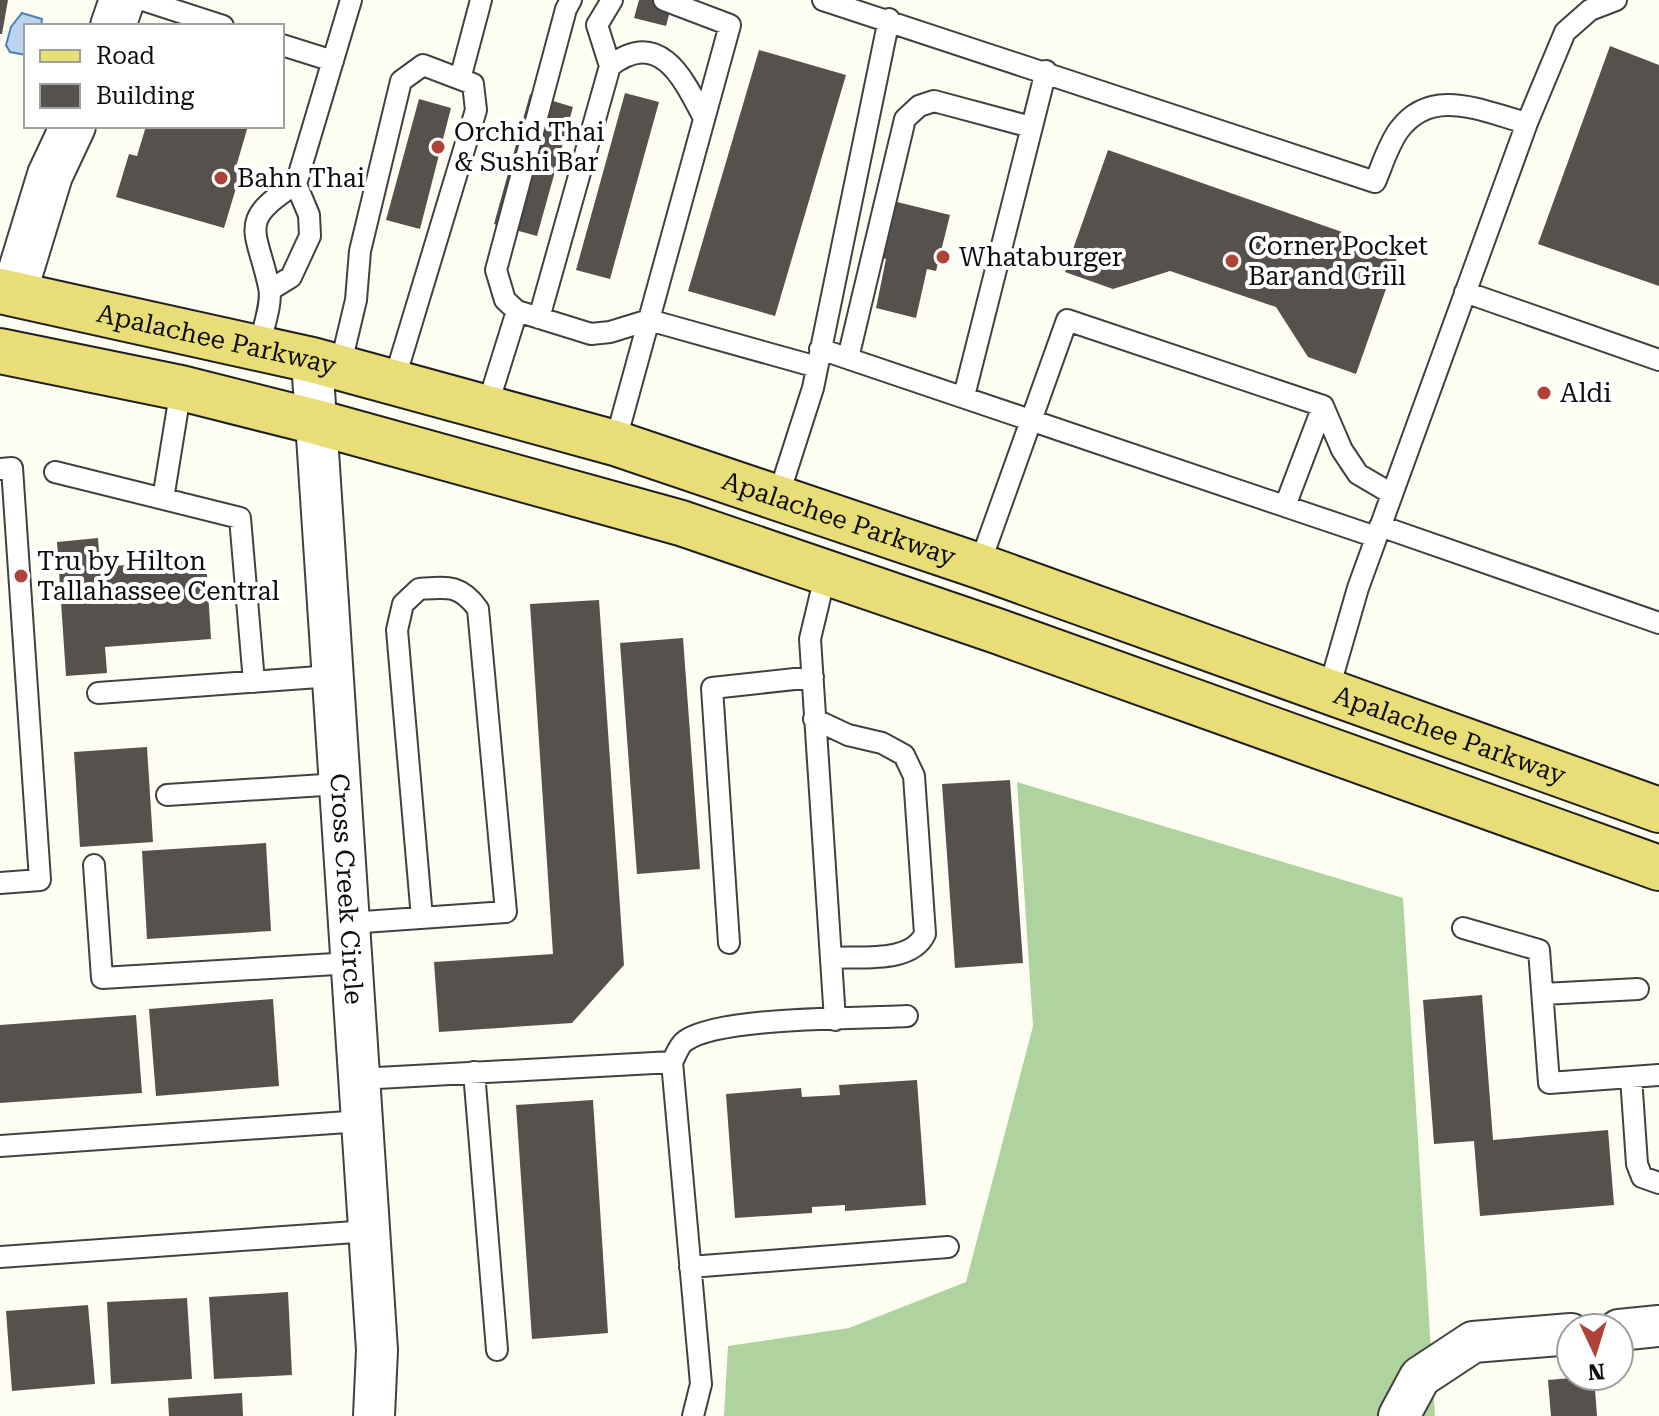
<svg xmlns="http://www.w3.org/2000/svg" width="1659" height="1416" font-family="'Roboto Serif',serif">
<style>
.forest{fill:#afd39f}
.water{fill:#bbd4ef;stroke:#4b7fbe;stroke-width:2}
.building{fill:#56514c}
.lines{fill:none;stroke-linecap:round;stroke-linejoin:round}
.service-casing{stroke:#414141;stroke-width:24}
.minor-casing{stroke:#414141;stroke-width:44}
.tertiary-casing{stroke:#414141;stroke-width:48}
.primary-casing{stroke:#1f1f1f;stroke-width:48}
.service{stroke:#fff;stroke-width:20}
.minor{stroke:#fff;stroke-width:40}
.tertiary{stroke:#fff;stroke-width:44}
.primary{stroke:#e8dd76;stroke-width:44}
.poi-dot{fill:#ae4236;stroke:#fff;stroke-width:3}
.labels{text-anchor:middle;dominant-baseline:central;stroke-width:8;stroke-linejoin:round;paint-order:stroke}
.poi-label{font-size:26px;fill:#0e0e0e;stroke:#fff;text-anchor:start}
.street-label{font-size:26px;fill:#0e0e0e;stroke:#fff}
</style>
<rect width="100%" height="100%" fill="#fdfdf1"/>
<path class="forest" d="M1017,782l386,116 32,518h-711l4,-70 121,-18 117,-46 67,-256z"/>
<path class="water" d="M22,13l20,6 -1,7h-15v29l-16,-3 -4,-7 5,-18z"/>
<path class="building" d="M0,0h8l-6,34h-2z
M639,0h34l-7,26 -32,-8z
M1610,46l49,19v221l-121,-42z
M759,50l87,25 -71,241 -87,-25z
M625,93l34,9 -49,177 -34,-9z
M530,94l43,13 -36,129 -43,-12z
M419,99l32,9 -31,121 -34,-9z
M146,126h102l-12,41 6,1 -18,60 -108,-31 13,-43 8,2z
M1108,150l291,102 -43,122 -48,-17 -32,-50 -106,-36 -57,18 -48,-17z
M893,201l57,14 -14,56 -9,-2 -11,49 -40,-10 10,-49 -7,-2z
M98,538l2,29 106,-8 5,80 -106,8 2,26 -41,3 -9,-134z
M599,600l25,365 -52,58 -133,9 -5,-70 119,-8 -23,-350z
M683,638l17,231 -63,5 -17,-231z
M147,747l6,95 -73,5 -6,-95z
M1010,780l13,183 -68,5 -13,-184z
M266,843l5,88 -124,8 -5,-88z
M1482,995l11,145 115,-10 6,75 -134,11 -6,-75 -40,3 -11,-144z
M273,999l6,87 -123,10 -7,-87z
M136,1015l6,78 -142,10v-78z
M917,1080l9,125 -81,6v-6l-33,2v6l-77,5 -9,-124 75,-6 1,9 38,-2 -1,-10z
M593,1100l15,233 -76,6 -16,-234z
M288,1292l4,83 -78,4 -5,-82z
M187,1298l5,81 -81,5 -4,-82z
M88,1305l7,79 -83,7 -6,-80z
M1594,1376l3,40h-46l-3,-36z
M242,1393l1,23h-74l-1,-18z"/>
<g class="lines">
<defs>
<path id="service" d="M143,0l80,26
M571,0l-5,9 -70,261 9,30 12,11 74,23 19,-2 39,-12 168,47
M823,0l552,182c7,-16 13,-37 24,-52 33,-45 84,-18 128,-7
M282,45l51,16
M610,66l-13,-41 15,-25
M460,79l21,-79
M270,290l21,-13 19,-41 -1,-21 -13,-31 55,-184
M1465,292l194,68
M539,318l71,-252c50,-38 73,12 94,52
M259,348c3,-18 14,-44 10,-61 -12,-57 -33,-66 27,-103
M820,349l556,188
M848,358l57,-239 14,-13 15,-5 97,26
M340,367l16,-67 4,-49 41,-170 22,-16 50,19 3,26 -82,271
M964,396l82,-325
M487,407l30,-96
M615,443l115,-418 -66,-25
M0,469l12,-1 28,412 -40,3
M55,472l185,46 14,164
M778,497l35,-109 76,-369
M163,499l18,-111
M1285,506l38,-100
M1380,526l279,97
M979,566l88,-246 256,86 19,44 16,24 34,20
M826,572l-16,67 25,381
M1328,692l30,-104 169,-465 38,-91 25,-22 26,-10
M98,693l234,-17
M814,719l34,16 34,8 22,12 10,21 11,158c-14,30 -65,22 -94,24
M167,795l172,-11
M94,865l8,113 250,-15
M349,923l157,-11 -28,-303c-18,-25 -31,-22 -59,-20l-16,15 -6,26 25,288
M1463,928l76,22 10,133 110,-8
M729,943l-17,-255 101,-11
M1543,994l95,-5
M474,1072l23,278
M1631,1077l6,87 5,13 17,6
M359,1079l313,-17
M0,1146l362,-25
M0,1257l369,-26
M690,1267l258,-20
M693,1416l8,-32 -29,-322c4,-7 7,-17 13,-21 34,-25 175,-22 222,-25"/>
<g id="minor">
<path id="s1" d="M312,360l65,990 -3,66"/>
<path d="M1619,1330l40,-4"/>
<path d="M1399,1416l21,-39 53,-35 98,-8"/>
</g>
<path id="tertiary" d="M113,26l9,-26
M14,293l36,-118 23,-49"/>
<g id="primary">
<path id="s2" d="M0,291l312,69 303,83 364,123 680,244"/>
<path d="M0,351l181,37 135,34 365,101 316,108 662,237"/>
</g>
</defs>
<use href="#service" class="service-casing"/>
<use href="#minor" class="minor-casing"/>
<use href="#tertiary" class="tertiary-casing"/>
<use href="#primary" class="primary-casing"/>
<use href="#service" class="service"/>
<use href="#minor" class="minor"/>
<use href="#tertiary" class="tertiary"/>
<use href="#primary" class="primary"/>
</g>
<g class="poi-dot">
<circle cx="438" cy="147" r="8"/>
<circle cx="221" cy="178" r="8"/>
<circle cx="943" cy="257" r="8"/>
<circle cx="1232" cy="261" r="8"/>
<circle cx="1544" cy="393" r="8"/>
<circle cx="21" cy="576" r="8"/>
</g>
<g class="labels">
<g class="poi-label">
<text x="454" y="132">Orchid Thai<tspan x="454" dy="30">&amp; Sushi Bar</tspan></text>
<text x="237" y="178">Bahn Thai</text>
<text x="1248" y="246">Corner Pocket<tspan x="1248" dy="30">Bar and Grill</tspan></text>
<text x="959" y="257">Whataburger</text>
<text x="1560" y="393">Aldi</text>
<text x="37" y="561">Tru by Hilton<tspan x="37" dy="30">Tallahassee Central</tspan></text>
</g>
<g class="street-label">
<text stroke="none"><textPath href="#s2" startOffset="222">Apalachee Parkway</textPath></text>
<text stroke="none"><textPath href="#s2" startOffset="870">Apalachee Parkway</textPath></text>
<text stroke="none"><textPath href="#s2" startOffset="1518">Apalachee Parkway</textPath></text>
<text stroke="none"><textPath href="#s1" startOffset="530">Cross Creek Circle</textPath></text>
</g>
</g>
<rect x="24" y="24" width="260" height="104" fill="#ffffff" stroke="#9f9f9f" stroke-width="2"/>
<rect x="40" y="50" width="40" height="12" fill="#e8dd76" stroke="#9f9f9f" stroke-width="2"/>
<text x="96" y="64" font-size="24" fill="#0e0e0e">Road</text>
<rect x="40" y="84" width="40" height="24" fill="#56514c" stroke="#9f9f9f" stroke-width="2"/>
<text x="96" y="104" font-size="24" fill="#0e0e0e">Building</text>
<g transform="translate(1595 1352) rotate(176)"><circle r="38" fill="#ffffff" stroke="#9f9f9f" stroke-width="2"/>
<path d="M0-6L14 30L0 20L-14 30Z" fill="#ae4236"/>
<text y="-12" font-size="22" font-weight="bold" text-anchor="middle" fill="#0e0e0e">N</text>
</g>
</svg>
